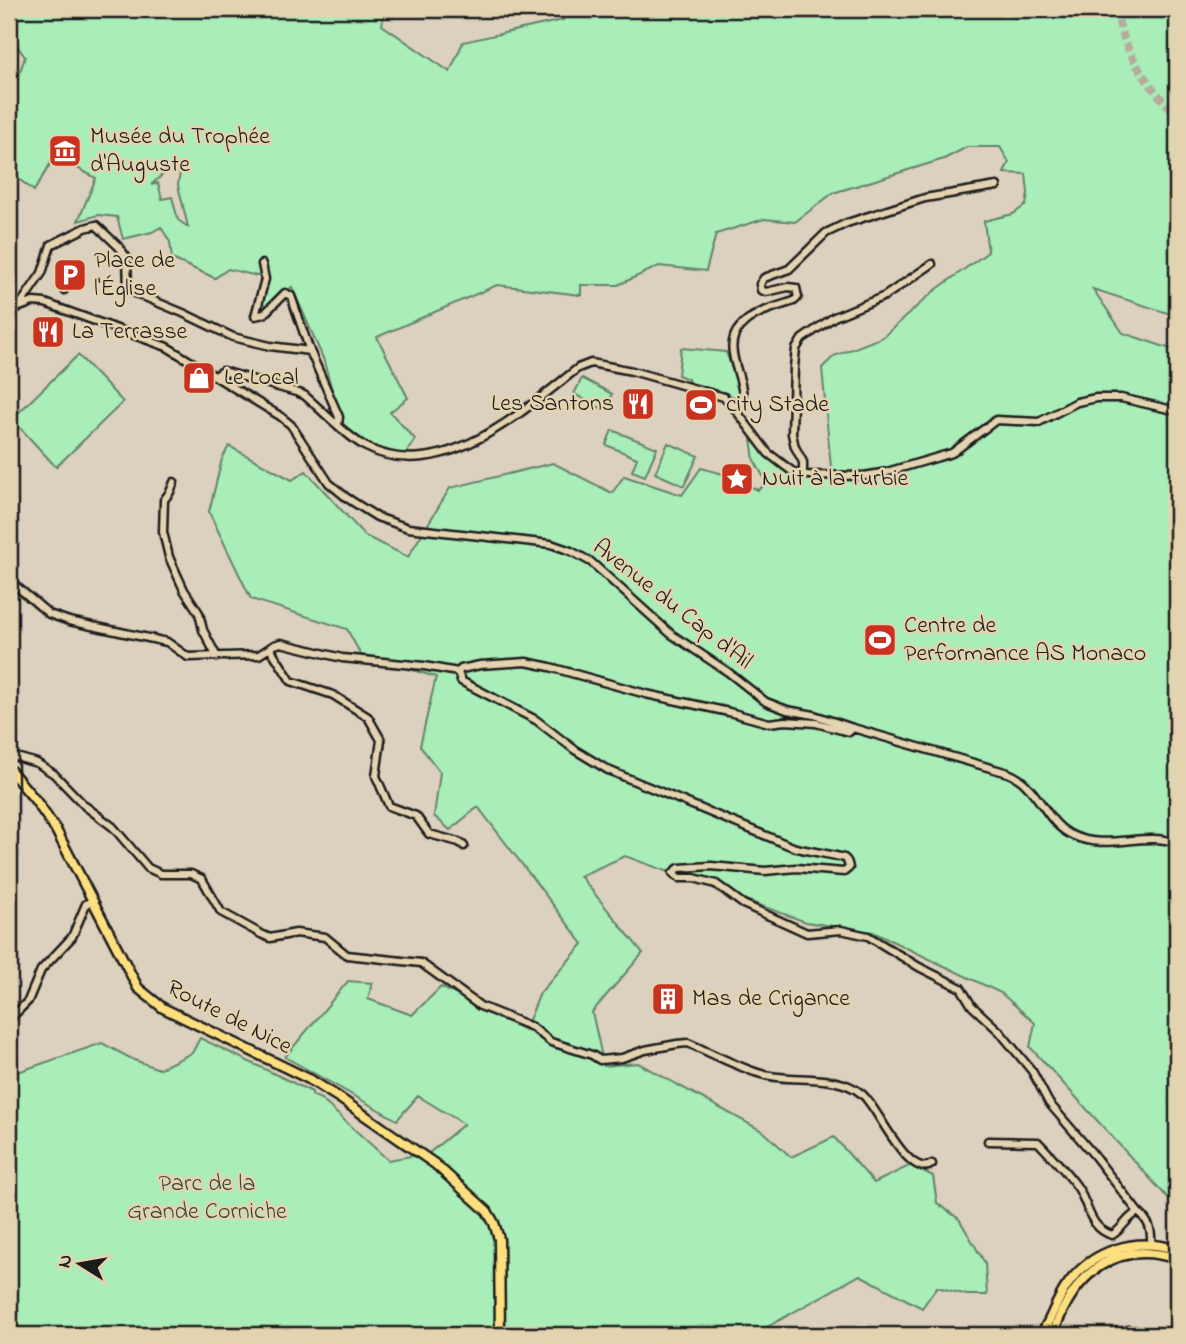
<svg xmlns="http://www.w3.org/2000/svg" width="1186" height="1344" font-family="'Indie Flower',sans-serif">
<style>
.green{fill:#a9edb8;stroke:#62846a;stroke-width:2;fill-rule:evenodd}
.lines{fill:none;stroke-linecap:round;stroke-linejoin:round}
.major-tunnel{stroke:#b6ac9e;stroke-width:8;stroke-dasharray:8 4;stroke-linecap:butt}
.minor-casing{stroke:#1c1c1c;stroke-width:11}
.major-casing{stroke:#1c1c1c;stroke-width:13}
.highway-casing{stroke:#1c1c1c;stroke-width:14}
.minor{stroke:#e4d3b0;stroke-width:6}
.major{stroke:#fedf80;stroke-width:8}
.highway{stroke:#fedf80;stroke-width:9}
.labels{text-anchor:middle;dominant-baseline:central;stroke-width:5;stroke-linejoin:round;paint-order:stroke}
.poi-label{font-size:24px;fill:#1c1c1c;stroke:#e4d3b0;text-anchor:start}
.street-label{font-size:24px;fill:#1c1c1c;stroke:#e4d3b0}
.park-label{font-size:24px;fill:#38463b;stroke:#e4d3b0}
</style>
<rect width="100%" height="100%" fill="#dcd0be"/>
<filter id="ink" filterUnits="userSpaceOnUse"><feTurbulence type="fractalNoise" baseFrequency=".0143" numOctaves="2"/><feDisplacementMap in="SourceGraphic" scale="14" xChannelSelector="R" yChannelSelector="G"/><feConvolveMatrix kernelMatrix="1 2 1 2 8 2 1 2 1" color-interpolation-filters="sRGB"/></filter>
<g filter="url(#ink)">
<path class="green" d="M9,9h376l-3,16 68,47 13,-30 100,-22 -1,-11h615v307l-84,-27 30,44 54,18v857l-147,-161 5,-24 -34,-30 -128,-61 -67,-10 -181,-66 -45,20 63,77 -51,59 12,54 34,-3 126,69 27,25 43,-20 40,46 37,-18 22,11 4,27 22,16 26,44 2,32h-20l-30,-8 -15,21 -62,-33 -107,60h-744v-260l93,-32 32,17 25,9 33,-16 8,-15 112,54v3l9,4 67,61 41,-7 35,-29 -46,-28 -21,24 -112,-63 63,-76 24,2 -4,16 44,16 29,-28 84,43 15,-37 43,-49 -105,-137 -28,23 -16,-14 6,-44 -20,-26 16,-69 -75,-22 -14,-26 -96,-30 -42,-87 13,-53 7,-13 63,34 14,-9 59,65 43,21 42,-69 103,-25 59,30 12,-17 58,19 19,-27 26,7 31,15 9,-7 -13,-23 -3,-21 23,24 26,16h32l-10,-111 12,-12 49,-19 50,-45 55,-40 -4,-31 29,-7 13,-9 2,-12 -2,-19 -22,-1 5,-11 -9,-15h-33l-23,12 -111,34 -38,29 -31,-3 -48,15 -10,37 -47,-5 -41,19h-37v10l-84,-10 -120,52 31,61 -18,14 25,27 -10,16 -35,-10 -28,-19 -19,-68 -31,-71 -31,23 5,-32 -38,-9 -13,9 -43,-19 -2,-17 -9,-15 -9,5 -29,7 -6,-22 -19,-2 -20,6 18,-43 -41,-22 -21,35 -19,-15 -6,-1v-76l4,-7 12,-35 -7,-10 -9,-3zM171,167l9,6 -2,12 10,42 -10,-7 -6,-23 -10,2 -4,-16 -7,2z
M681,348l45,4 13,36v6l-4,3 -46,-14 -1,-4 -10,-4z
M78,355l45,47 -67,65 -44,-48z
M582,378l30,16 -8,16 -30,-16z
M612,430l45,18 -12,28 -13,-5 5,-13 -31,-13z
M668,443l30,13 -14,30 -29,-13z"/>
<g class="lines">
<path class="major-tunnel" d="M1116,9c7,41 31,78 61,105"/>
<defs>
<path id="minor" d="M262,264l3,15 -10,37 9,-2 21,-21 6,3 19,55 29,66 -1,7
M64,290l1,-5
M22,306v-4l20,-29 9,-28 34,-17 11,-3 23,22 8,11 1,32 55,23 50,24 37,9 40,5
M9,311l24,-9 12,1 122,44 113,69 11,9 38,58 18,15 30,19 31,11 143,16 20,7 20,11 80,72 57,38 38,30 21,8 27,5 39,13 155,45c7,3 13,6 18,12 18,17 24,41 48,51 34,15 69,-5 103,7
M215,376l8,-5 73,21 8,3c18,15 43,42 62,52 75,39 157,-36 212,-79l13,-5 41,8 92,26 11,12 33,44 25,19 14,3 57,1 23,-4 65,-19 44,-33 43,2 38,-20 19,-4h25l56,13
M735,409c24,-16 -19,-56 5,-82 13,-15 36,-20 54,-26l4,-4 -2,-9 -8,-1 -22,5 -5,-2 -1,-6 4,-6 25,-9 37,-36 21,-10 78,-25 72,-12
M803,474v-12l-8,-15 -3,-13 2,-67 2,-18 6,-10 32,-22 51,-21 47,-32
M174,482l-4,10 -6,8 -1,32 6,25 15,33 15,23 4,17 14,27
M9,580l40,34 20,7 98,21 21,15 71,-2 15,-10 7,-2 61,15 82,8 34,6 3,-3 19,-4 46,-3 24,5 96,27 83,18 40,11 16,-2 31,2 33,9 4,-4
M270,648l21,33 42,14 35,22 13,23 -5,36 13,30 27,10 13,18 30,8 5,4
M458,672l3,9 75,39 39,30 33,20 185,77c9,3 47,9 51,11 4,3 4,5 5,10l-5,4 -48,-4 -31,3 -54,-5 -32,2 -6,5 6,5h15l22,6 27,20 64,29 34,-3 27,6 51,31 42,21 11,18 27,25 33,40 17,32 44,51 45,58c11,9 14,18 13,33
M9,755l28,8 17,11 31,32 28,21 35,41 13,6h30l11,5 19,33 40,22 9,4 26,-5 29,4 22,18 74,8 59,43 52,21 19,15 41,13 8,5 22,-2 23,-8 32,-6 11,-1c23,10 46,22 70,30 32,11 77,-2 104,21 16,13 46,87 70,70
M9,1020l19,-19 13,-31 31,-33 14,-33 6,-3
M988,1141l50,1c14,15 29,30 40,46 11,18 11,40 34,47 11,-6 14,-17 26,-23
M1120,1335l8,-5 42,5"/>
<path id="major" d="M9,769l27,32 20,29 82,158 25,20 146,71 29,18 97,67 52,47 7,12 5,16 1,96
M1044,1330c8,-14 13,-30 22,-43 25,-37 70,-51 111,-37
M1054,1332c19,-57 61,-94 123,-73"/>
<path id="highway" d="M1043,1335l4,-10
M1052,1335l3,-7"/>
</defs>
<use href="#minor" class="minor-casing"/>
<use href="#major" class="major-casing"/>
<use href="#highway" class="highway-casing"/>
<use href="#minor" class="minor"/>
<use href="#major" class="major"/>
<use href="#highway" class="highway"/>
</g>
</g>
<defs>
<symbol id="museum-square" viewBox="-11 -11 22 22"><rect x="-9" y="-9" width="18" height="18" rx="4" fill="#c8321e" stroke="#e4d3b0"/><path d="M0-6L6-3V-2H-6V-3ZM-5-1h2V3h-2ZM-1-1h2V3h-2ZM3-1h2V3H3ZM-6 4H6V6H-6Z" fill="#fff"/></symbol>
<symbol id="parking-square" viewBox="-11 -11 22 22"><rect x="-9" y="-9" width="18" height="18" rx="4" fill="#c8321e" stroke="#e4d3b0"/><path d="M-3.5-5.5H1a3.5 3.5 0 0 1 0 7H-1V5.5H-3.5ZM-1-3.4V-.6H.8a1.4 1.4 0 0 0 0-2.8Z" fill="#fff"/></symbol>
<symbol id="restaurant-square" viewBox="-11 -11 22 22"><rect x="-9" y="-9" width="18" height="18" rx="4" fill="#c8321e" stroke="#e4d3b0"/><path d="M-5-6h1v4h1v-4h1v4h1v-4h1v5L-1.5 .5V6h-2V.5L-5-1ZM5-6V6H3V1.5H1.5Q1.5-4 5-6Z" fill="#fff"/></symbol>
<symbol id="shop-square" viewBox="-11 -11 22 22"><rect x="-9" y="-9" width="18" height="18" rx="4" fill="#c8321e" stroke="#e4d3b0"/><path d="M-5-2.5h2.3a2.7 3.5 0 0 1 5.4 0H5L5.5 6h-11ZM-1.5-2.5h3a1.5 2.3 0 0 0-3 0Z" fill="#fff"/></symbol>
<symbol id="stadium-square" viewBox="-11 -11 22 22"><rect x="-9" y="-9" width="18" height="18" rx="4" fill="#c8321e" stroke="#e4d3b0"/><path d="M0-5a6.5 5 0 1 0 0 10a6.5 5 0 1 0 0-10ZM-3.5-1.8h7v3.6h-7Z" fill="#fff"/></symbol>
<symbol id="sight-square" viewBox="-11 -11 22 22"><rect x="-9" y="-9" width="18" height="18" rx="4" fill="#c8321e" stroke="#e4d3b0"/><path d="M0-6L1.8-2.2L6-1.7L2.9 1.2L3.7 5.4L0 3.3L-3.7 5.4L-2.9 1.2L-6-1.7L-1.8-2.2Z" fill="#fff"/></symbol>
<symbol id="building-square" viewBox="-11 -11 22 22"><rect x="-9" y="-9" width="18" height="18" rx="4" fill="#c8321e" stroke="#e4d3b0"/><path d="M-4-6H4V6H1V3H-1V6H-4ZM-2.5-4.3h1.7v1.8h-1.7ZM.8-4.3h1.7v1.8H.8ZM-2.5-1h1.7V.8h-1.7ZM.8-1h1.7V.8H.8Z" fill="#fff"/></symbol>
</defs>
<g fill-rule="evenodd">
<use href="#museum-square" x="46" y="132" width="38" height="38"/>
<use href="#parking-square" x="51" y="256" width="38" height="38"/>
<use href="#restaurant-square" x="29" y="313" width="38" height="38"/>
<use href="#shop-square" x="180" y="359" width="38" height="38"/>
<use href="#restaurant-square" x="619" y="385" width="38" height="38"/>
<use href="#stadium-square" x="682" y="386" width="38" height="38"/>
<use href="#sight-square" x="718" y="460" width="38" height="38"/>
<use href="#stadium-square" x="861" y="621" width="38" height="38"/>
<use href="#building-square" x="649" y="980" width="38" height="38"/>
</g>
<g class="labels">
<g class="poi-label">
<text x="90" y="137">Musée du Trophée<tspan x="90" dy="28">d'Auguste</tspan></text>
<text x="94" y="261">Place de<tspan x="94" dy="28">l'Église</tspan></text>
<text x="72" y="332">La Terrasse</text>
<text x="224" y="378">Le Local</text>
<text x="614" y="404" text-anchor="end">Les Santons</text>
<text x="726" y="405">city Stade</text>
<text x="762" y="479">Nuit à la turbie</text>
<text x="904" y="626">Centre de<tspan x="904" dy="28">Performance AS Monaco</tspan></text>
<text x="692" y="999">Mas de Crigance</text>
</g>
<g class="street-label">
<text transform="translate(672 605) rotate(38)">Avenue du Cap d'Ail</text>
<text transform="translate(229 1018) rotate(27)">Route de Nice</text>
</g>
<g class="park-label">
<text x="207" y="1184">Parc de la<tspan x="207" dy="28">Grande Corniche</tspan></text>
</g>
</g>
<rect width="1186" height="1344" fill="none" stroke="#e4d3b0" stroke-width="35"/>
<rect x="18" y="18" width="1151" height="1309" fill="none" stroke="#1c1c1c" stroke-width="2.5" filter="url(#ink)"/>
<g transform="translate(80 1264) rotate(281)" stroke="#e4d3b0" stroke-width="5" paint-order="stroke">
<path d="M0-5L12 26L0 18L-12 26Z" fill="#1c1c1c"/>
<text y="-10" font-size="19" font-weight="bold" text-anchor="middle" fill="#1c1c1c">N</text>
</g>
</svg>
